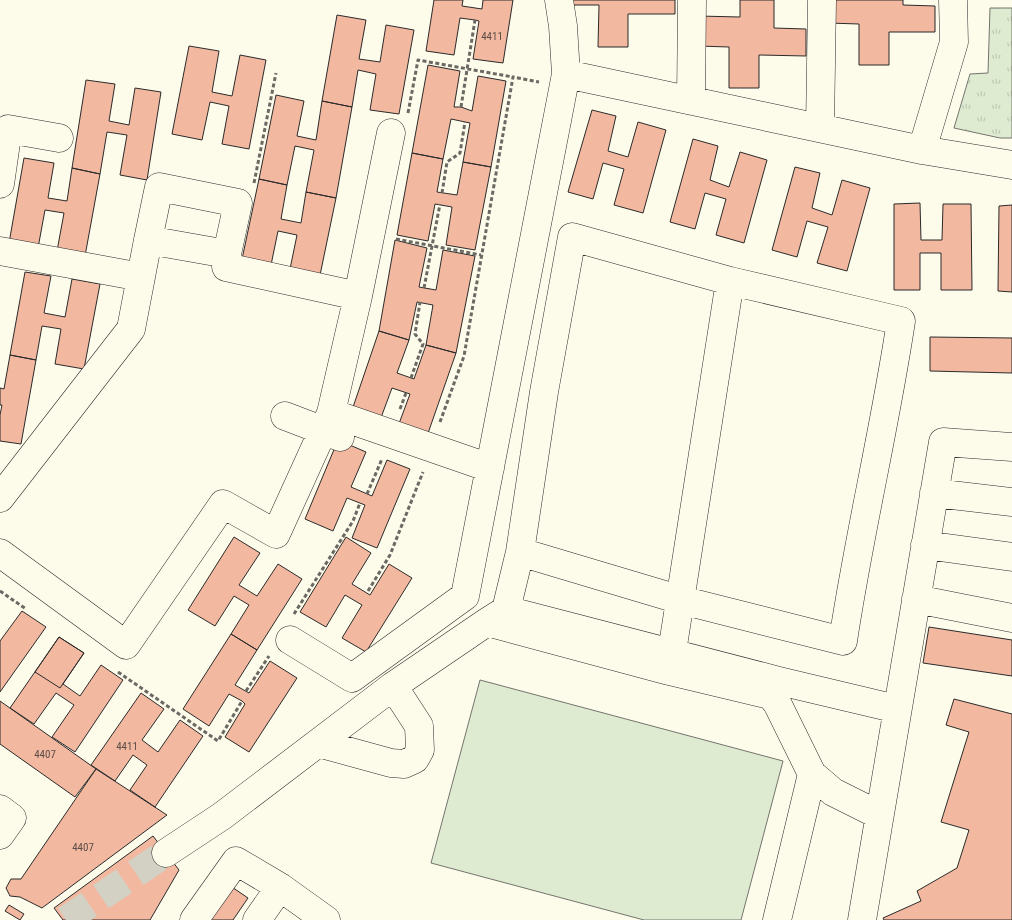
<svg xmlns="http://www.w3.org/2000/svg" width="1012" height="920" font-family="'Roboto Condensed',sans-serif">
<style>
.park{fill:url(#park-tufts);stroke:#74746e}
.pitch{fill:#deebd1;stroke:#74746e}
.building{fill:#f2b8a0;stroke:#2b2b2b}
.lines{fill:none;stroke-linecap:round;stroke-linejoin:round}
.minor-tunnel{stroke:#d3d1c4;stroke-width:28;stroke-dasharray:28 14;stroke-linecap:butt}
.minor-casing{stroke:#2b2b2b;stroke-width:29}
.path{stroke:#6a6964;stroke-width:3;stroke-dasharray:4 2.5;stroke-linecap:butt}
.minor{stroke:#fdfbea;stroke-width:28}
.labels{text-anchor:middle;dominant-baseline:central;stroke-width:4;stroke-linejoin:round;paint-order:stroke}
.number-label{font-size:11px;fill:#5d4e48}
</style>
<defs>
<pattern id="park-tufts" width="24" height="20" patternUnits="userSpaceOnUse" patternTransform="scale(1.25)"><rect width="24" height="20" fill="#deebd1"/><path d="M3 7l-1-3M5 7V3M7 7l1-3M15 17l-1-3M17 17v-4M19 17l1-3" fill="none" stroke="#bfcab4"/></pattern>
</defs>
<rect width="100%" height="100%" fill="#fdfbea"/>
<path class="park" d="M990,8h22v130h-12l-46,-10 16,-54 18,-1z"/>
<path class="pitch" d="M480,680l303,81 -42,159h-97l-213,-57z"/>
<path class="building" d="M434,0h29l-1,6 20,3 1,-9h30l-10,63 -30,-4 6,-38 -4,-1 -15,-2 -6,37 -28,-4z
M567,0h108v14h-47v33h-30l1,-42h-32z
M740,0h34v28l32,1v27l-47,-1v33h-30v-41l-31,-1v-30l42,1z
M828,0h75v5l32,1v26h-46v33h-30v-41l-31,-1z
M337,15l29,5 -7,39 21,3 6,-37 28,5 -15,84 -29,-4 6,-36 -18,-4 -6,37 -30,-6z
M189,46l30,5 -7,41 20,4 8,-41 26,5 -17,89 -27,-5 7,-38 -19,-4 -8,38 -30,-6z
M428,65l32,6 -6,36h7l11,4 6,-35 28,5 -15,86 -28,-5 7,-39 -19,-4 -8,40 -31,-6z
M86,80l29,4 -6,37 20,4 6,-37 26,4 -14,88 -27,-5 7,-40 -20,-3 -7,42 -28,-6z
M276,95l28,6 -7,35 19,4 6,-39 30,6 -16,91 -30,-6 8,-42 -19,-4 -8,39 -28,-6z
M592,110l24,6 -8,35 20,6 10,-35 28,8 -23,83 -29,-8 10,-36 -21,-6 -10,36 -25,-7z
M693,139l25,7 -8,34 19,7 11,-35 27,8 -23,83 -28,-8 10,-36 -21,-6 -10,36 -25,-7z
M412,153l31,6 -6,33 20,3 6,-33 28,5 -16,83 -29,-5 6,-38 -17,-3 -7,37 -31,-6z
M24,158l30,5 -6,35 19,3 5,-33 28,6 -15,82 -28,-5 7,-38 -19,-3 -7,38 -29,-5z
M795,167l25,6 -8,35 20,7 10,-35 28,8 -23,83 -30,-8 11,-36 -21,-6 -10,36 -25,-7z
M259,179l28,6 -6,34 20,4 5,-31 30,6 -17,82 -30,-6 8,-39 -19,-4 -8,39 -29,-6z
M920,203l1,37h21l1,-36h28l1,86h-31v-37h-21v37h-26v-86z
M1012,205v87l-14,-1 1,-85z
M395,240l32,8 -8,39 17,3 7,-40 32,6 -19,97 -30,-8 7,-40 -16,-3 -8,38 -30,-9z
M25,272l26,4 -7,37 21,4 7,-38 28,5 -16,85 -29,-5 6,-35 -19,-3 -6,34 -26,-5z
M379,331l30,9 -12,33 17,6 12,-34 30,8 -30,86 -29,-10 13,-35 -18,-6 -13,35 -28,-10z
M930,337l82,1v35l-82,-2z
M10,355l26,5 -15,84 -21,-3v-26l2,-10h-2v-17l4,1z
M338,440l28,12 -15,35 21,9 15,-36 23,9 -33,79 -25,-10 13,-33 -18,-7 -14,33 -28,-12z
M234,537l26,16 -21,32 18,11 21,-32 24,15 -45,71 -26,-16 18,-29 -15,-9 -19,30 -27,-16z
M346,537l25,16 -19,31 18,11 19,-31 23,14 -46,74 -24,-14 20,-33 -17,-10 -19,32 -26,-15z
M22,611l24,16 -46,65v-51z
M929,627l83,13v36l-89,-13z
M231,634l26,16 -22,35 14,8 21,-32 27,17 -48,74 -24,-15 20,-33 -3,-3 -13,-7 -20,32 -26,-17z
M59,637l25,16 -21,31 17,12 21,-31 22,15 -48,72 -23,-15 22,-32 -18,-12 -22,31 -24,-16z
M59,637l25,16 -24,35 -25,-16z
M141,693l23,16 -22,31 16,12 22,-32 23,16 -48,71 -25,-17 17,-25 -14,-10 -18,26 -24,-16z
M954,699l58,15v206h-128l-1,-2 38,-17 -4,-10 40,-23 12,-38 -28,-8 28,-90 -23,-7z
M0,701l96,68 -21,28 -75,-53z
M96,769l71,46 -125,93 -22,-11 -10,-1 -4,-8 5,-9h10z
M153,836l26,34 -29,50h-87l-9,-12z
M229,885l19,13 -15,22h-28z
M9,905l15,9 -4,6 -15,-9z"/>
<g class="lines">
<path class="minor-tunnel" d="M66,920l100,-67"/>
<defs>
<path id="minor" d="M566,74l356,76 90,15
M691,100l1,-100
M820,128l2,-128
M922,150l32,-108 -1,-42
M0,184l8,-55 51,9
M148,240l11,-53 79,16 -11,51
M0,251l141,26
M358,296l33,-163
M285,416l55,21
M934,493l78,9
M0,498l131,-169 17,-89 79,14 -1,13 132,29 -27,117 159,55
M925,545l87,12
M0,553l126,92 97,-141 53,30 55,-121
M916,599l96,19
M506,610l14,-58 24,-160 28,-155 158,44 171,40c-16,107 -42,213 -58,320l-162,-41 -161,-48
M290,640l62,38 113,-82 101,-522 -3,-48 -4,-26
M669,671l61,-390
M318,743l73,20 13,1 11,-5 5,-9 -1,-24 -26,-40
M0,809l12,9 -12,17
M879,815l-46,-23 -21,-18 -35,-71 -7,-8 -101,-24 -182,-49 19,-12 273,71 118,28
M166,853l56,-37 171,-130 94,-64
M194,920l42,-59 44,26 46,33
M257,920l23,-33
M777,920l35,-146
M862,920l81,-478 69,5"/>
</defs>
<use href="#minor" class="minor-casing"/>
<path class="path" d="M461,107l14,-87
M408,113l10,-53 95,17
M254,183l22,-110
M442,193l5,-31 13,-9 5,-31
M396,239l85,16
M424,288l16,-84
M411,378l12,-34 -8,-10 5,-32
M400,409l6,-16
M440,422l24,-66 49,-279 26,5
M367,494l15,-35
M0,591l26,18
M368,591l22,-36 33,-83
M294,614l59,-93 7,-18
M118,672l100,69 24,-40
M246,691l23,-35"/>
<use href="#minor" class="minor"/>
</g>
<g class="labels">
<g class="number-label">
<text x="492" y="36">4411</text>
<text x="127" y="746">4411</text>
<text x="45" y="754">4407</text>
<text x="83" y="847">4407</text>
</g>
</g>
</svg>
